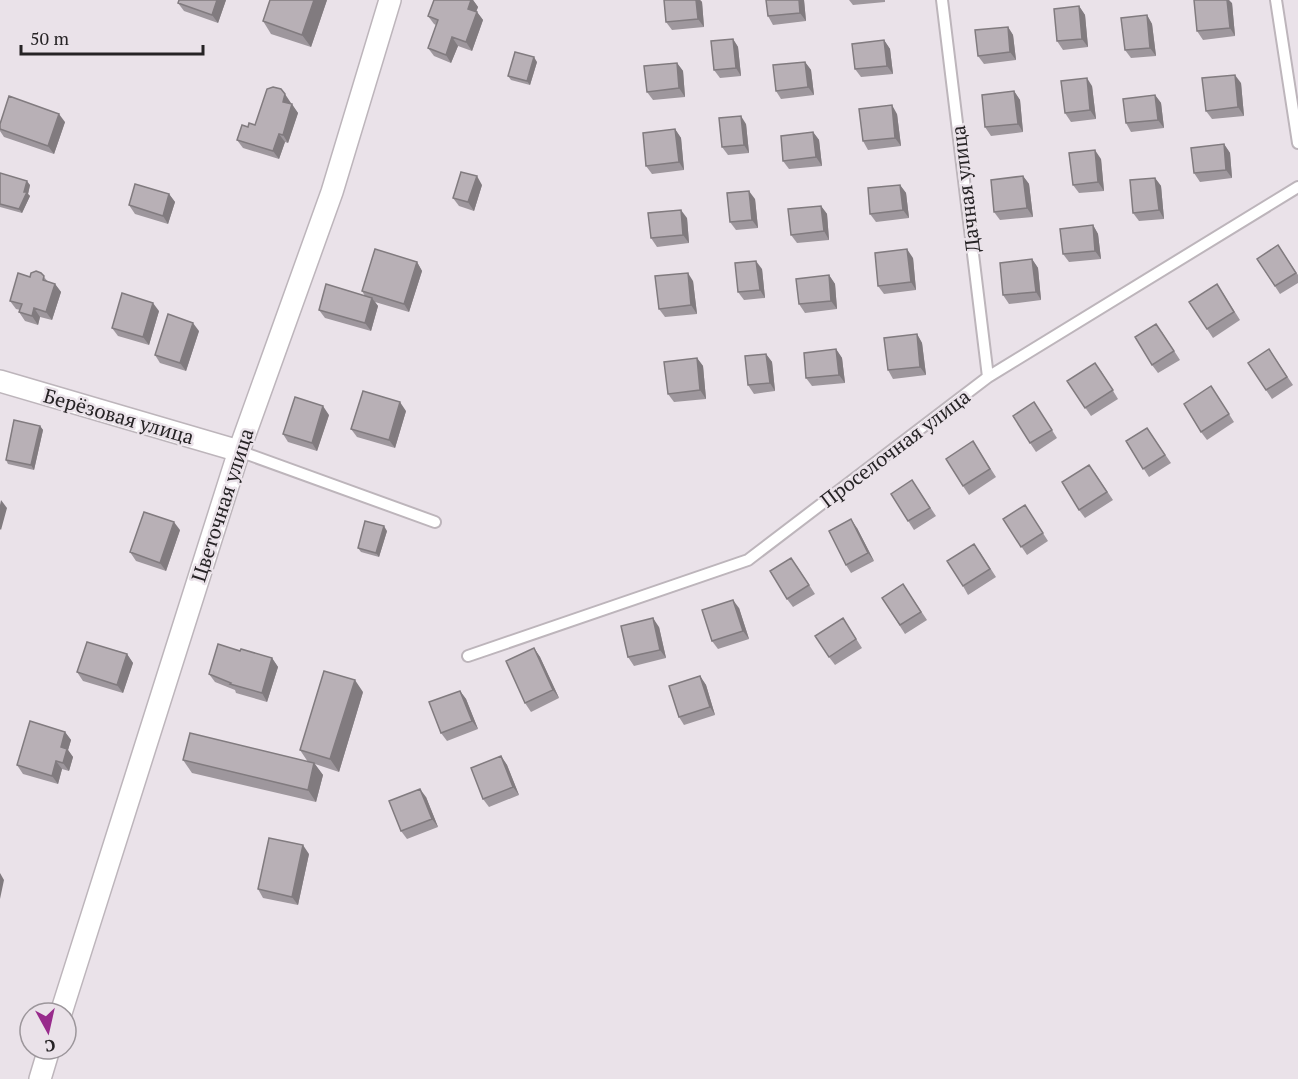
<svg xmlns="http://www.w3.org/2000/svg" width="1298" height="1079" font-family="'PT Serif',serif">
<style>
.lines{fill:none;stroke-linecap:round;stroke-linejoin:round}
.lane-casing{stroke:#bdb5bb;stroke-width:14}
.street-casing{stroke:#bdb5bb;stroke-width:24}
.lane{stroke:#fff;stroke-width:10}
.street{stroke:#fff;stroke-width:21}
.wall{fill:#9e979d}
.shaded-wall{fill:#817b7f}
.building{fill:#b8b0b6;stroke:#817b7f;stroke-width:1.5}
.labels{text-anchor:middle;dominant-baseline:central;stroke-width:5;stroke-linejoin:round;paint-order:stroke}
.street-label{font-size:20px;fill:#262325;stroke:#eae2e9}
</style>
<rect width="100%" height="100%" fill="#eae2e9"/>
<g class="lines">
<defs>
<path id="lane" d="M942,0l46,377
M1276,0l22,143
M239,451l196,71
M468,656l280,-96 240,-183 310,-190"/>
<path id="street" d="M0,381l239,70
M61,1013l178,-562 93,-259 58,-192
M40,1079l9,-30"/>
</defs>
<use href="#lane" class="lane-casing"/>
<use href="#street" class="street-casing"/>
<use href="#lane" class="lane"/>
<use href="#street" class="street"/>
</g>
<path class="wall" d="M226,0l-8,23 -34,-12 -6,-8z
M327,0l-16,47 -40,-13 -8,-13z
M434,0h39l5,7 -2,5h1l6,8 -11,31 -14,-5 -7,17 -17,-7 -6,-8 8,-23 -2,-1 -6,-8z
M664,0h36l2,2 2,25 -32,3 -6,-8z
M804,0l2,21 -33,4 -5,-9z
M849,0h36v2l-32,3z
M1232,3l3,33 -32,4 -6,-9z
M1079,6l6,9 3,32 -25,3 -6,-9z
M1147,15l5,9 4,32 -25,2 -6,-8z
M1008,27l5,8 3,25 -32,4 -6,-8z
M733,39l5,8 3,29 -21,2 -6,-8z
M884,40l6,9 3,25 -32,3 -6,-8z
M537,62l-7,23 -19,-5 -3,-4z
M805,62l6,8 3,25 -33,4 -5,-8z
M677,63l6,8 2,26 -32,3 -6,-8z
M1241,83l3,33 -32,3 -6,-8z
M1092,86l4,33 -25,3 -6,-9z
M1014,91l6,9 3,32 -32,4 -6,-9z
M1155,95l6,8 3,25 -33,4 -5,-9z
M291,103v1l7,9 -10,30 -3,-1 -6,17 -36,-11 -6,-8 11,-13 7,-2z
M897,114l4,32 -33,4 -5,-9z
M65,122l-11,32 -50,-17 -4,-6v-7z
M746,124l3,29 -21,2 -6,-8z
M675,129l6,9 3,32 -32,4 -6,-8z
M813,132l6,8 3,26 -33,3 -6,-8z
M1224,144l6,9 2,25 -32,4 -6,-9z
M1101,159l3,32 -25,2 -6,-8z
M0,173l30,12 -2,9 2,2 -8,17 -22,-6z
M1023,176l6,8 4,33 -33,3 -6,-8z
M1155,178l6,8 3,33 -25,2 -6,-8z
M482,185l-8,26 -15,-5 -6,-8z
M900,185l6,8 3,25 -33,4 -6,-8z
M169,194l6,8 -7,22 -33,-10 -6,-9z
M755,199l3,29 -22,2 -6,-8z
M821,206l6,8 2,26 -32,3 -6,-8z
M687,218l2,25 -32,4 -6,-9z
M1093,225l5,9 3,25 -32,3 -6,-8z
M1278,245l20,30v8l-18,11 -23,-35z
M913,258l3,32 -32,4 -6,-8z
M1032,259l6,9 3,32 -32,4 -6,-9z
M417,262l5,9 -13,41 -34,-10 3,4 -7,25 -46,-13 -6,-8 46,-14 -3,-5z
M762,269l3,29 -21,2 -6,-8z
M41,273l7,9 7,2 6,8 -9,28 -12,-3 -2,8 -13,-4 -6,-9 1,-2 -4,-1 -6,-8 20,-24z
M829,275l6,9 2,25 -32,4 -6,-9z
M693,281l4,33 -32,3 -6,-8z
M1223,293l17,27 -27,18 -6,-9z
M159,311l-10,34 -31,-9 -6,-8z
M199,331l-13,40 -26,-8 -5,-8z
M1162,332l18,28 -22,13 -6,-8z
M917,334l5,9 4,32 -33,4 -5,-9z
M836,349l6,9 3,25 -33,3 -6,-8z
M1269,349l24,36 -21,14 -6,-9z
M766,354l6,8 3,29 -21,3 -6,-9z
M697,358l6,8 3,33 -32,3 -6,-8z
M1101,371l17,28 -27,17 -24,-35z
M1217,395l17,27 -27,18 -6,-8z
M1034,402l23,36 -21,14 -6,-9z
M406,411l-11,37 -38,-11 -6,-8z
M329,415l-12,36 -29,-9 -5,-8z
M40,426l3,4 -9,40 -26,-6 -2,-4z
M1147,428l24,35 -22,14 -23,-36z
M973,441l23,36 -27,18 -6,-9z
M1095,473l18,27 -28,18 -6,-8z
M918,489l18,27 -22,14 -23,-36z
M1025,505l23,36 -21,14 -24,-36z
M857,528l17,33 -23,12 -5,-8z
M180,530l-14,41 -30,-10 -6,-9z
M387,531l-8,26 -18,-5 -3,-4z
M980,552l16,25 -28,18 -5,-9z
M797,566l18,28 -22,13 -6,-8z
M903,584l24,36 -22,14 -23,-36z
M739,608l10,31 -31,10 -6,-8z
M843,618l19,30 -27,17 -6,-8z
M659,627l7,31 -32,8 -6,-9z
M534,648l6,9 19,41 -28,14 -6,-9z
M240,651l32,7 6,9 -11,35 -31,-9 -1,-3 -20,-8 -6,-8z
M127,654l6,9 -10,30 -40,-12 -6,-9z
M700,676l6,9 9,30 -31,10 -5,-8z
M460,691l6,8 12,30 -31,12 -6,-8z
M363,692l-24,80 -24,-8 8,11 -7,27 -124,-29 -9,-13 125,2 -8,-12z
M65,732l6,8 -3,10 5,7 -4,14 -7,-2 -4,15 -35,-10 -6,-9z
M501,756l6,9 12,30 -30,12 -6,-8z
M426,797l12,30 -31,12 -6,-8z
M309,854l-11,51 -35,-7 -5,-9z"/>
<path class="shaded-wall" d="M217,0h9l-8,23 -6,-8z
M314,0h13l-16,47 -9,-12z
M471,0h2l5,7 -4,10 -6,-8z
M696,0h4l2,2 2,25 -6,-8z
M799,0h5l2,21 -6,-8z
M1227,0h2l3,3 3,33 -5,-8z
M1079,6l6,9 3,32 -6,-8z
M477,12l6,8 -11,31 -6,-9z
M1147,15l5,9 4,32 -6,-8z
M1008,27l5,8 3,25 -6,-8z
M452,37l6,9 -7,17 -5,-8z
M733,39l5,8 3,29 -5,-8z
M884,40l6,9 3,25 -6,-8z
M534,57l3,5 -7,23 -3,-4z
M805,62l6,8 3,25 -6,-8z
M677,63l6,8 2,26 -6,-9z
M1235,75l6,8 3,33 -6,-9z
M1087,78l5,8 4,33 -6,-9z
M1014,91l6,9 3,32 -5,-8z
M285,94l6,9 -2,7 -6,-8z
M1155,95l6,8 3,25 -6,-8z
M292,104l6,9 -10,30 -5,-8z
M892,105l5,9 4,32 -6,-8z
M59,114l6,8 -11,32 -6,-8z
M741,116l5,8 3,29 -5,-8z
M675,129l6,9 3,32 -5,-8z
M813,132l6,8 3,26 -6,-9z
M279,134l6,8 -6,17 -6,-8z
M1224,144l6,9 2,25 -6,-8z
M1095,150l6,9 3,32 -6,-9z
M477,176l5,9 -8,26 -6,-9z
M1023,176l6,8 4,33 -6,-9z
M1155,178l6,8 3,33 -5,-9z
M27,181l3,4 -2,9 2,2 -8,17 -3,-4z
M900,185l6,8 3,25 -6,-8z
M749,191l6,8 3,29 -6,-8z
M169,194l6,8 -7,22 -5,-8z
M821,206l6,8 2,26 -5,-9z
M681,210l6,8 2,25 -6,-8z
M1093,225l5,9 3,25 -6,-8z
M907,249l6,9 3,32 -5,-8z
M1032,259l6,9 3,32 -5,-8z
M756,261l6,8 3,29 -5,-8z
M417,262l5,9 -13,41 -5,-8z
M688,273l5,8 4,33 -6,-9z
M829,275l6,9 2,25 -6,-8z
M55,284l6,8 -9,28 -6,-8z
M372,298l6,8 -7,25 -6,-8z
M153,303l6,8 -10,34 -6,-8z
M34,308l6,9 -2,8 -6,-9z
M193,323l6,8 -13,40 -6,-8z
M917,334l5,9 4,32 -6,-8z
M836,349l6,9 3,25 -6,-8z
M766,354l6,8 3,29 -5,-8z
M697,358l6,8 3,33 -6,-9z
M400,402l6,9 -11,37 -6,-8z
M323,406l6,9 -12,36 -5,-8z
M40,426l3,4 -9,40 -3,-5z
M1,500l6,8 -6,22 -1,-1v-24z
M851,519l6,9 17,33 -6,-8z
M174,522l6,8 -14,41 -6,-8z
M384,526l3,5 -8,26 -3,-4z
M733,600l6,8 10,31 -6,-8z
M653,618l6,9 7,31 -6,-8z
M534,648l6,9 19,41 -6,-8z
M127,654l6,9 -10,30 -6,-8z
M272,658l6,9 -11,35 -5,-9z
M700,676l6,9 9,30 -5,-8z
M355,680l8,12 -24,80 -9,-13z
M460,691l6,8 12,30 -6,-8z
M65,732l6,8 -3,10 5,7 -4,14 -6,-8 -2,-16z
M501,756l6,9 12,30 -6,-8z
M56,761l6,8 -4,15 -6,-8z
M314,763l9,12 -7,27 -8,-12z
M420,789l6,8 12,30 -6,-8z
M303,845l6,9 -11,51 -6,-8z
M0,873l4,7 -4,19z"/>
<path class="building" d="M179,0h38l-5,15 -34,-12z
M270,0h44l-12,35 -39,-14z
M434,0h37l-3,9 9,3 -11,30 -14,-5 -6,18 -18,-7 10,-28 -10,-4z
M664,0h32l2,19 -32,3z
M766,0h33l1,13 -32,3z
M1194,0h33l3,28 -33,3z
M1079,6l3,33 -25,2 -3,-32z
M1147,15l3,33 -25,2 -4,-32z
M1008,27l2,25 -32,4 -3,-26z
M733,39l3,29 -22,2 -3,-29z
M884,40l3,26 -32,3 -3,-25z
M515,52l19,5 -7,24 -19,-5z
M805,62l3,25 -32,4 -3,-26z
M677,63l2,25 -32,4 -3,-26z
M1235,75l3,32 -32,4 -4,-33z
M1087,78l3,32 -25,3 -4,-32z
M273,87l8,2 4,5 -2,8 9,2 -9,31 -4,-1 -6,17 -36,-11 5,-15 6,2 1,-4 6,2 12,-36z
M1014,91l4,33 -33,3 -3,-32z
M1155,95l3,25 -32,3 -3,-24z
M9,96l50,18 -11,32 -48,-17v-5z
M892,105l3,33 -32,3 -4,-32z
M741,116l3,29 -22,2 -3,-29z
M675,129l4,33 -33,4 -3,-33z
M813,132l3,25 -33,4 -2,-25z
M1224,144l2,26 -32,3 -3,-25z
M1095,150l3,32 -25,3 -4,-32z
M461,172l16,4 -9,26 -15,-4z
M0,173l27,8 -3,11h3l-8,17 -19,-5z
M1023,176l4,32 -33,4 -3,-32z
M1155,178l4,32 -26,3 -3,-33z
M135,184l34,10 -6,22 -34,-11z
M900,185l3,25 -33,4 -2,-26z
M749,191l3,29 -22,2 -3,-29z
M821,206l3,25 -33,4 -3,-26z
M681,210l2,25 -32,3 -3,-25z
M1093,225l2,26 -32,3 -3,-25z
M1278,245l18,28 -21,13 -18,-27z
M375,249l42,13 -13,42 -42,-13z
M907,249l4,33 -33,4 -3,-33z
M1032,259l4,33 -33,3 -3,-32z
M756,261l4,29 -22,2 -3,-29z
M36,271l5,2 3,3 -1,4 12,4 -9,28 -12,-4 -2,8 -13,-4 3,-8 -12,-3 8,-28 12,4 1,-4z
M688,273l3,32 -32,4 -4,-33z
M829,275l2,26 -32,3 -3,-25z
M326,284l46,14 -7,25 -46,-13z
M1217,284l17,28 -27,17 -18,-27z
M122,293l31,10 -10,34 -31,-9z
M168,314l25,9 -13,40 -25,-8z
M1156,324l18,27 -22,14 -17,-28z
M917,334l3,33 -32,3 -4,-32z
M836,349l3,26 -33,3 -2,-25z
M1269,349l18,28 -21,13 -18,-27z
M766,354l4,29 -22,2 -3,-29z
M697,358l3,32 -32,4 -4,-32z
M1095,363l18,27 -28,18 -18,-27z
M1211,386l18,28 -28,18 -17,-28z
M363,391l37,11 -11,38 -38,-11z
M295,397l28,9 -11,37 -29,-9z
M1034,402l18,28 -22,13 -17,-27z
M14,420l26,6 -9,39 -25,-5z
M1147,428l18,27 -22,14 -17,-28z
M973,441l17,28 -27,17 -17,-27z
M1089,465l18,27 -28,18 -17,-28z
M912,480l18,28 -22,13 -17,-27z
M1025,505l18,28 -22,14 -18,-28z
M144,512l30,10 -14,41 -30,-11z
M851,519l17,34 -22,12 -17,-34z
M365,521l19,5 -8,27 -18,-5z
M974,544l16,25 -27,17 -16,-25z
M791,558l18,27 -22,14 -17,-28z
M903,584l18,28 -21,13 -18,-27z
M733,600l10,31 -31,10 -10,-31z
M653,618l7,32 -32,7 -7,-31z
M843,618l13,21 -27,18 -14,-21z
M87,642l40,12 -10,31 -40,-13z
M218,644l22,7 1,-2 31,9 -10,35 -32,-9 1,-1 -22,-9z
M534,648l19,42 -28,13 -19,-42z
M324,671l31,9 -25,79 -30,-9z
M700,676l10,31 -31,10 -10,-31z
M460,691l12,30 -31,12 -12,-31z
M30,721l35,11 -4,15 6,2 -4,14 -7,-2 -4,15 -35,-11z
M190,733l124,30 -6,27 -125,-30z
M501,756l12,31 -30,12 -12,-31z
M420,789l12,30 -31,12 -12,-30z
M269,838l34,7 -11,52 -34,-8z"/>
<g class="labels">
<g class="street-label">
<text transform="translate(965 189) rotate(-97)">Дачная улица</text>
<text transform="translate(119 416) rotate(16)">Берёзовая улица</text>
<text transform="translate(895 448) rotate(-37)">Проселочная улица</text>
<text transform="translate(222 505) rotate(-72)">Цветочная улица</text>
</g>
</g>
<g transform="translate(48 1031) rotate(172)"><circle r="28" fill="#eae2e9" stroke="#9c969b" stroke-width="1.5"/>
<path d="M0-4.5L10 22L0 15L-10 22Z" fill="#982b8c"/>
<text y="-9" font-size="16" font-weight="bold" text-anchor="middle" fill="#262325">С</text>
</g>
<path d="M21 45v9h182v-9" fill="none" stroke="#262325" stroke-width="3"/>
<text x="30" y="45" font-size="18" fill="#262325" stroke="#eae2e9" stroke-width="4.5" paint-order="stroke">50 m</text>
</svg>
